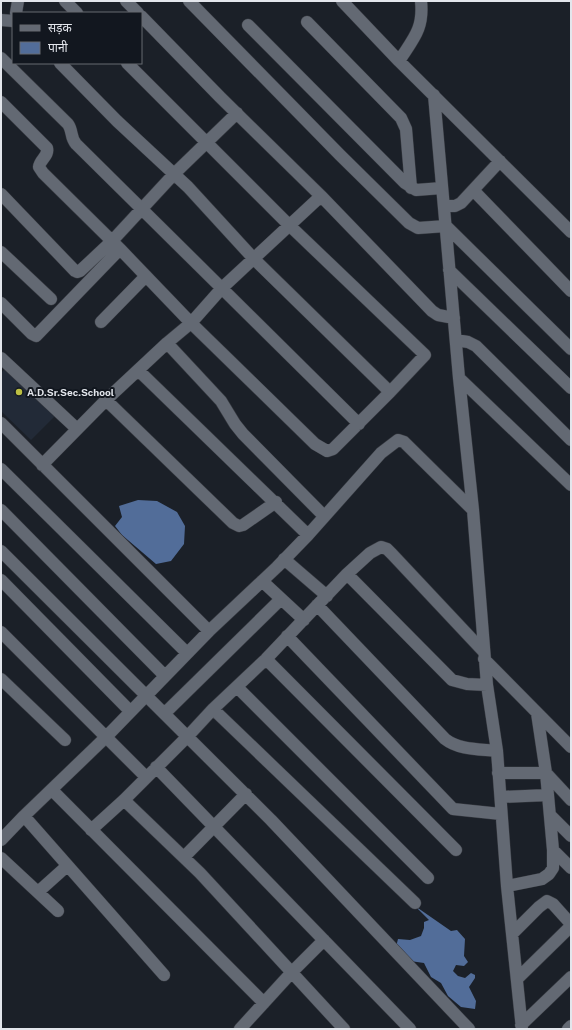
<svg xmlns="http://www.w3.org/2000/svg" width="572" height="1030" font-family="'Public Sans','Noto Sans Devanagari',sans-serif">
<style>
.built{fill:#222a37}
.water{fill:#526d99}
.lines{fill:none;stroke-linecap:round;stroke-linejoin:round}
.minor-casing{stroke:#373a41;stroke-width:13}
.minor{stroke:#636973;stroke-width:12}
.poi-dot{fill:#bcbf43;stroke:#12171f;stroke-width:1.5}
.labels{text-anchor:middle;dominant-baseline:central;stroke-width:4;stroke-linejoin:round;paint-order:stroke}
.poi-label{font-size:10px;font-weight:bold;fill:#e3e6ec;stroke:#12171f;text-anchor:start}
</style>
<rect width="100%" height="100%" fill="#1b2028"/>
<path class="built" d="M9,365l49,48 -27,27 -30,-29v-38z"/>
<path class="water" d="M138,500l19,1 20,11 8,14 -1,18 -13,17 -15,3 -34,-29 -7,-9 7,-9 -3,-11z
M415,906l36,25 6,-1 8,9 -1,17 4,6 -4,4 -8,-1 -3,6 5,5 7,2 6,-5 4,2v3l-6,9 7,14 -1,8 -14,-2 -13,-11 -7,-13 -10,-6 -7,-14 -14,-2 -14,-14 2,-8 12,1 11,-4 3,-8v-6l5,-2z"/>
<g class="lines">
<defs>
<path id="minor" d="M65,1l12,12
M126,1l12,12
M189,1l151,154 69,68 9,5 28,-2 125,123
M342,1l57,60 172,171
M16,13l2,-12
M141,16l79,81 101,99 111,115 6,4 16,3
M1,20l12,1
M307,22l94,96 5,11 5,59
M248,25l157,158 11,7 26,-2
M1,58l67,66c5,7 2,13 8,20l283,280
M399,61c14,-22 25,-32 22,-60
M60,63l57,58 71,66 66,72 136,133
M434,95l25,283 14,132 14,175 10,66 10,135 15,143
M1,102l46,46c2,8 -7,11 -8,19l4,6 77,76 71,74 124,121 12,7 6,-2 57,-57 35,-37 -136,-130 -162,-162
M474,191l97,100
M1,194l74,77 2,1 3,-1 32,-30 62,-67 63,-61
M444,206h11l6,-3 39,-42
M1,252l50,47
M449,270l122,118
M1,303l31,31 4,2 84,-87
M101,322l45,-46
M456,340l12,2 8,4 95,94
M167,343l54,58 14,23 8,10 81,82
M1,358l76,71
M138,370l170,165
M459,378l112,107
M106,400l127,123 6,3 4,-1 33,-23
M1,423l208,208
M42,465l64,-65 61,-57 24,-20 31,-35 99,-92
M1,469l186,184
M1,510l164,166
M1,551l270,269 198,209
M284,559l43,37
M347,574l105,106 15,4 20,1
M1,580l129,131
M262,581l42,39
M317,605l128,134c14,11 34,10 52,12
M1,632l145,145
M287,636l166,173 48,5
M266,659l190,191
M484,659l87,88
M1,679l64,61
M237,687l191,191
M213,709l202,194
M165,713l116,-114
M156,767l254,262
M498,773h48l25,27
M52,790l212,213
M501,797l47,-2
M124,800l76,73 144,156
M550,815l21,21
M24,816l140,159
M91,830l33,-30 64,-64 25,-27 53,-50 81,-85 23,-21 11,-6 6,2 5,5 92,98
M1,840l23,-24 82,-79 103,-106 68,-64 31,-32 73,-82 17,-13 6,2 69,68
M553,850l18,18
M184,857l62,-63
M1,858l57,53
M507,886l35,-7 7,-5 4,-6v-18l-7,-77 -9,-60
M38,892l29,-26
M512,934l27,-27 8,-6 6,3 18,20
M517,979l54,-53
M521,1025l50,-48
M240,1029l52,-57 32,-32
M568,1029l3,-3"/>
</defs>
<use href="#minor" class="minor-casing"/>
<use href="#minor" class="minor"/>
</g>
<circle class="poi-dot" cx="19" cy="392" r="4"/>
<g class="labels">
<g class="poi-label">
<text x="27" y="392">A.D.Sr.Sec.School</text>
</g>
</g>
<rect width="572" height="1030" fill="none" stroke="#e3e6ec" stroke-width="4"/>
<rect x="12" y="12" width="130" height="52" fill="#12171f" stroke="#666a71"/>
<rect x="20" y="25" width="20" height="6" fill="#636973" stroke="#666a71"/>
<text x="48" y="32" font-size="12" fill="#e3e6ec">सड़क</text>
<rect x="20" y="42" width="20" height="12" fill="#526d99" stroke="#666a71"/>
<text x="48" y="52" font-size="12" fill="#e3e6ec">पानी</text>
</svg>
